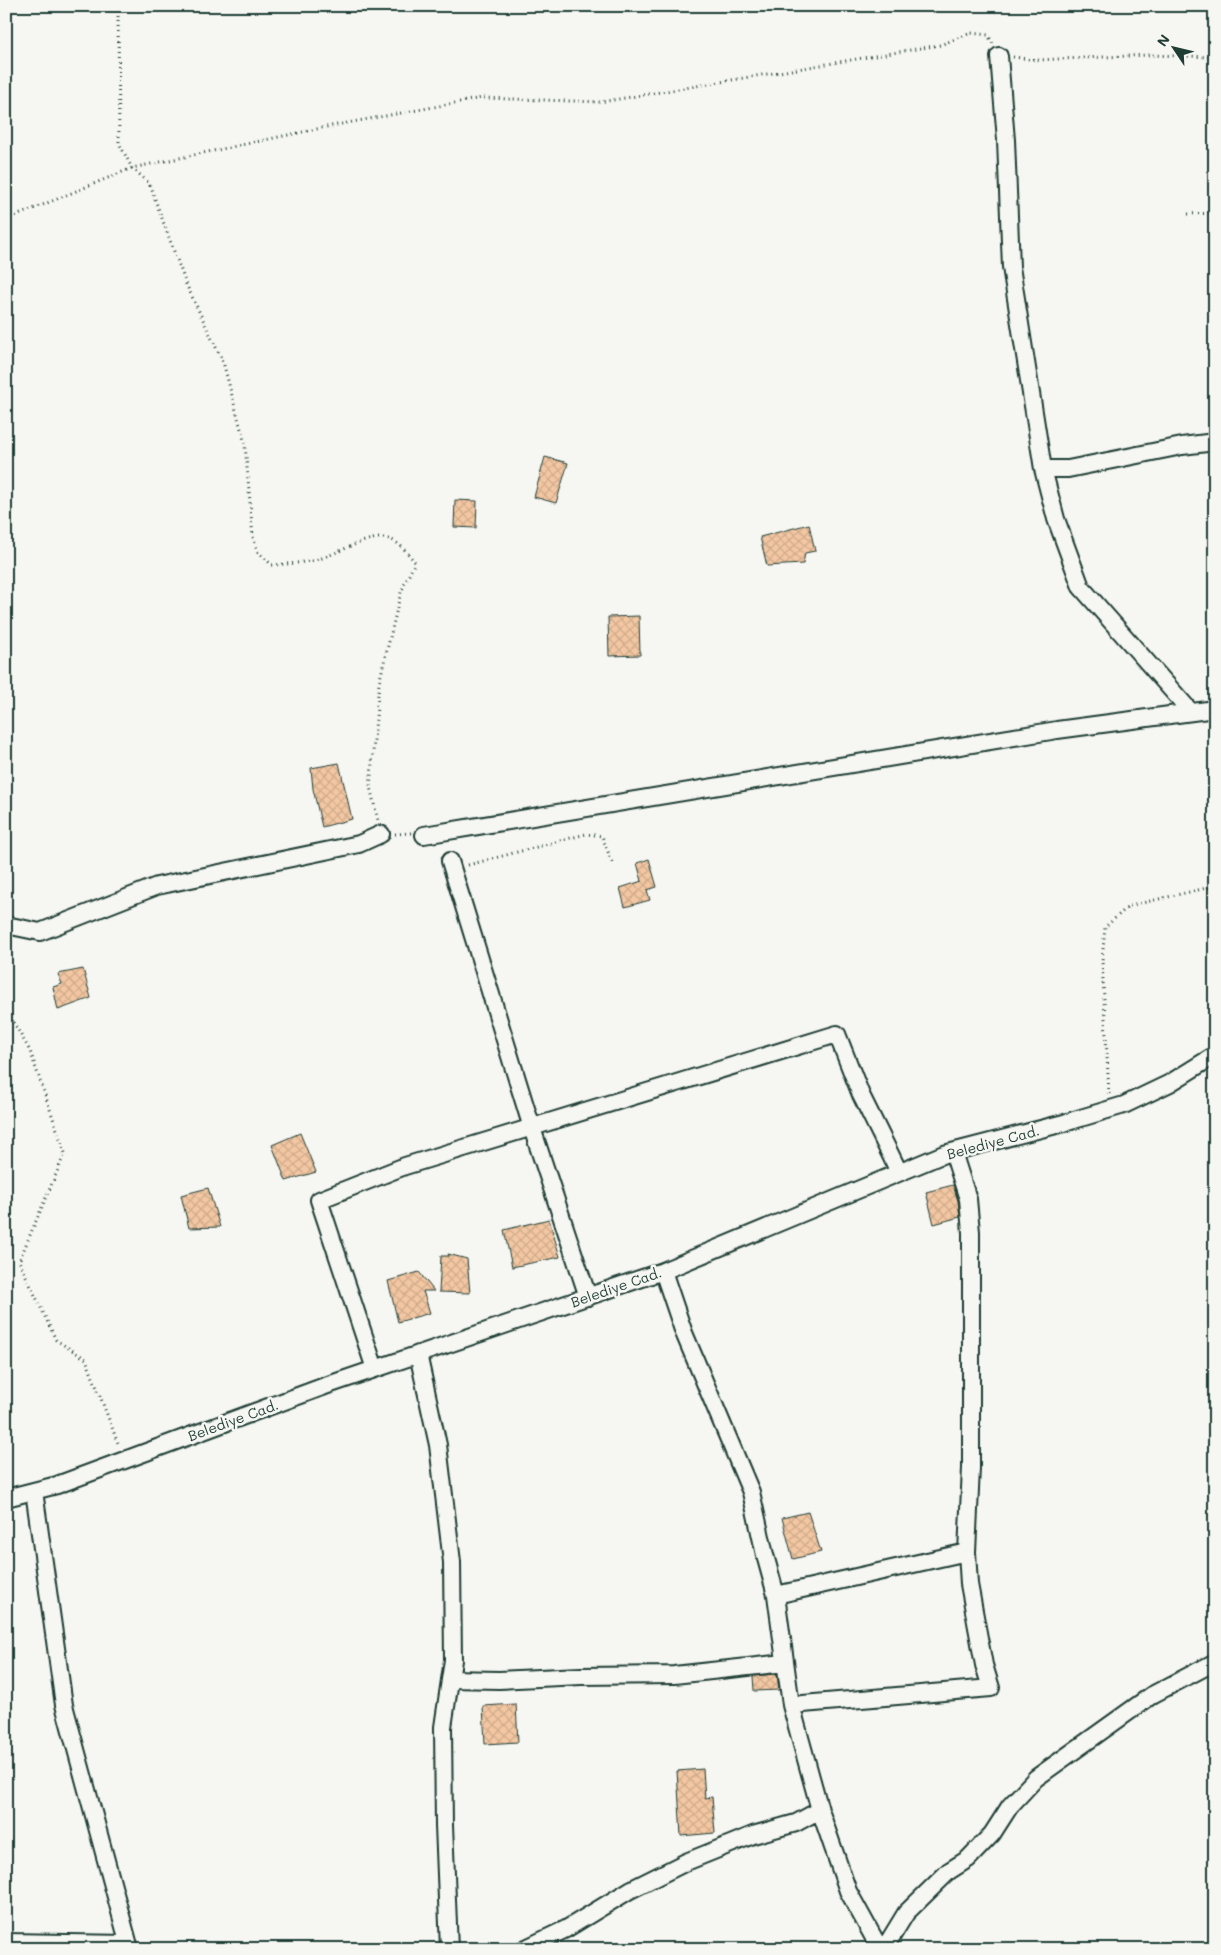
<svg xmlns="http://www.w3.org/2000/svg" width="1221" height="1955" font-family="Mali,sans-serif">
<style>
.building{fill:url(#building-cross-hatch);stroke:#1f3d34}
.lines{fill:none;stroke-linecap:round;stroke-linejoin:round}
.minor-casing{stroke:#1f3d34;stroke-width:20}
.path{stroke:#1f3d34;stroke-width:3;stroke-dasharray:1 4;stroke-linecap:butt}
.minor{stroke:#f6f6f2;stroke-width:16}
.labels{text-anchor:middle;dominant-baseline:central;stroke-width:5;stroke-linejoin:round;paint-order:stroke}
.street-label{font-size:14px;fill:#1f3d34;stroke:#f6f6f2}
</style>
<defs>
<pattern id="building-cross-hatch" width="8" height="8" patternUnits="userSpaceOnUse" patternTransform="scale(1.25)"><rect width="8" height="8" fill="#f3c7a2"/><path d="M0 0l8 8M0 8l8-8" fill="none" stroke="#d0ac8c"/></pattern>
</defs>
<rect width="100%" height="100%" fill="#f6f6f2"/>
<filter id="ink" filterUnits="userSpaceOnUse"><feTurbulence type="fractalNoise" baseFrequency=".02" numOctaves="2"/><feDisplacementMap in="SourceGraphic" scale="10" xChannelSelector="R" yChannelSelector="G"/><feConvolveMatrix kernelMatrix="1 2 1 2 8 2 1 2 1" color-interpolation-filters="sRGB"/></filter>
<g filter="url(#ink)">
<path class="building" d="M545,457l23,6 -12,40 -22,-6z
M455,500l22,1 -1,27 -22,-1z
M809,524l6,27 -10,2 -2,11 -36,2 -7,-29z
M639,616l1,39 -31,1 -1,-39z
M339,763l13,56 -30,8 -9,-38 -2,-21z
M649,859l8,28 -10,3 3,10 -25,7 -5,-19 22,-7 -5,-18z
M83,969l8,29 -33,12 -5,-23 9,-3 -4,-10z
M300,1133l16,39 -30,9 -14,-36z
M953,1185l5,16 2,16 -26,7 -8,-32z
M208,1188l12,39 -31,1 -8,-33z
M549,1219l11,38 -48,10 -8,-37z
M448,1254l19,5 3,34 -31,-1 2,-36h8z
M419,1272l15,19h-11l7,22 -32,9 -10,-41z
M808,1512l13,40 -28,7 -11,-41z
M777,1674l2,16 -25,1 -1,-15z
M516,1704l2,38 -33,2 -2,-38z
M703,1769l2,29 7,-1 3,36 -34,3 -4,-65z"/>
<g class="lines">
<defs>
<path id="minor" d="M999,56l7,84 5,127 32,202 13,50 25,68 110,125
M1043,469h25l114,-23 33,-4
M424,835l633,-105 158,-21
M450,861l82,267 56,169
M6,925l34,7 117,-46 202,-42 22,-10
M663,1271l21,62 67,159 14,63 11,40 15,110 29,105 28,81 32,58
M418,1354l20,91 14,117 1,98 -10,67 1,98 5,124
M375,1369l-56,-169 86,-34 432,-132 24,61 38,77
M34,1491l30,214 66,244
M6,1498l51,-13 268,-99 338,-115 281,-117 120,-31 60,-18 46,-22 45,-28
M776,1595l191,-43
M450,1679l49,1 82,-4 93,-1 111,-12
M791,1705l200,-17 -7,-23 -15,-81 -2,-32 4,-84v-236l-3,-33 -15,-47
M6,1942l123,2
M524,1949l42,-20 64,-39 56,-28 67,-27 43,-12 24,-13
M884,1949l22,-36 43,-42 19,-12 24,-25 18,-28 26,-28 116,-83 63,-33"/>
</defs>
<use href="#minor" class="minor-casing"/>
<path class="path" d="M118,6l1,137 13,25 17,15 37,101 37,78 22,82 8,93 5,15 14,13c16,-1 31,-2 47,-6 18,-5 52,-26 70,-20 11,3 19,15 26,23l-14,30 -22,91 -9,104 8,33
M1013,57l25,3 111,-5 66,2
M1188,214l27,-1
M6,220l126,-52 199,-42 151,-28 119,4 339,-57 31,-12 17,2 5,9
M395,834l16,-1
M468,865l118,-31 16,2 11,29
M6,958l3,-17
M6,1009l24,42 35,102 -46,108 37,79 30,19 33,87
M1109,1094l-7,-133 3,-34 24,-21 86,-20"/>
<use href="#minor" class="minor"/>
</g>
</g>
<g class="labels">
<g class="street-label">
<text transform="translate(993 1142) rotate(-15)">Belediye Cad.</text>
<text transform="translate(616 1287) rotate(-19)">Belediye Cad.</text>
<text transform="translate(233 1420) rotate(-20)">Belediye Cad.</text>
</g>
</g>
<rect width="1221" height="1955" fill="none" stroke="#f6f6f2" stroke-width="25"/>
<rect x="12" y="12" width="1196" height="1930" fill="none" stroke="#1f3d34" stroke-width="2" filter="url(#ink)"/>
<g transform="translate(1174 48) rotate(305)" stroke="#f6f6f2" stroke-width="4" paint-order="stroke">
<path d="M0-4L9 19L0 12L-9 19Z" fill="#1f3d34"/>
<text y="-8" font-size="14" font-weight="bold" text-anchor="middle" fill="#1f3d34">N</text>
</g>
</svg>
